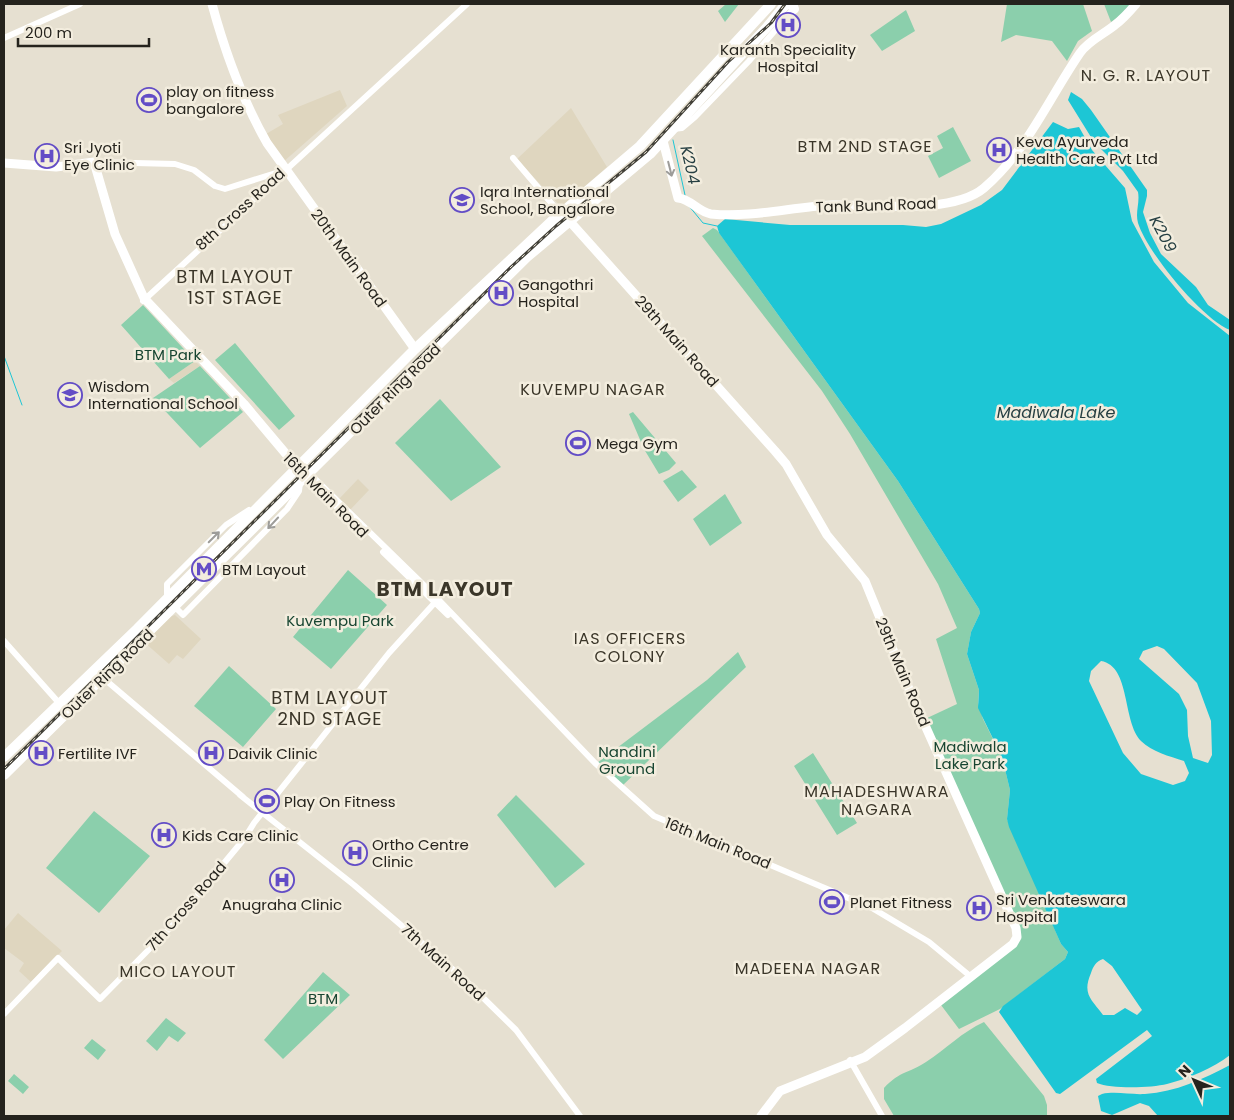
<svg xmlns="http://www.w3.org/2000/svg" width="1234" height="1120" font-family="Poppins,sans-serif">
<style>
.built{fill:#dfd6bf}
.green{fill:#8bcfac}
.water{fill:#1dc6d5;fill-rule:evenodd}
.lines{fill:none;stroke-linecap:round;stroke-linejoin:round}
.stream{stroke:#1dc6d5;stroke-width:1}
.minor{stroke:#fff;stroke-width:6}
.major{stroke:#fff;stroke-width:9}
.highway{stroke:#fff;stroke-width:10}
.rail-casing{stroke:#424038;stroke-width:3}
.rail{stroke:#f3edde;stroke-width:1;stroke-dasharray:4;stroke-linecap:butt}
.oneway{stroke:#9d9c99}
.labels{text-anchor:middle;dominant-baseline:central;stroke-width:5;stroke-linejoin:round;paint-order:stroke}
.poi-label{font-size:15px;fill:#25231d;stroke:#f3edde;text-anchor:start}
.street-label{font-size:15px;fill:#25231d;stroke:#f3edde}
.park-label{font-size:15px;fill:#174531;stroke:#f3edde}
.neighbourhood-label{font-size:16px;letter-spacing:1px;fill:#3b3629;stroke:#f3edde}
.water-label{font-size:16px;font-style:italic;fill:#263f42;stroke:#f3edde}
.quarter-label{font-size:18px;letter-spacing:1px;fill:#3b3629;stroke:#f3edde}
.district-label{font-size:20px;font-weight:bold;letter-spacing:1px;fill:#3b3629;stroke:#f3edde}
</style>
<rect width="100%" height="100%" fill="#e6e0d1"/>
<path class="built" d="M340,90l7,16 -65,57 -16,-29 17,-10 -5,-9z
M571,108l36,59 -46,40 -44,-48z
M195,361l5,5 -26,17 -5,-4z
M358,479l11,11 -19,20 -11,-11z
M175,615l26,24 -18,20 -6,-4 -8,9 -25,-22 25,-25z
M18,913l44,38 -31,31 -12,-11 5,-8 -20,-15v-18z"/>
<path class="green" d="M726,4h13l-14,18 -7,-11z
M1007,4h76l9,27 -14,10 -11,20 -15,-20 -36,-6 -15,7z
M1104,4h28l-11,11 -10,7z
M906,10l9,21 -33,20 -12,-16z
M953,127l18,34 -32,17 -11,-22 15,-8 -6,-12z
M713,228l4,2 181,251 81,128 1,4 -9,19 -4,22 12,36 -1,13 5,16 19,38 8,33 -3,29 54,125 7,8 -3,7 -65,50 -41,20 -18,-24 80,-68v-2l-96,-216 32,-15 -21,-65 21,-11 -19,-44 -88,-150 -28,-43 -120,-155z
M143,305l52,56 -26,18 -48,-54z
M235,343l60,73 -16,14 -64,-70z
M200,366l43,46 -43,36 -47,-50z
M440,399l61,68 -50,34 -56,-58z
M633,412l43,51 -7,7 -10,4 -15,-25 -15,-35z
M682,470l15,17 -19,15 -15,-21z
M725,494l17,29 -32,23 -17,-27z
M348,570l39,35 -56,64 -38,-32z
M738,652l8,15 -124,119 -25,-23 110,-83z
M229,666l47,43 -33,38 -49,-41z
M813,753l44,70 -20,12 -43,-69z
M516,795l69,69 -30,24 -58,-73z
M94,811l56,45 -51,57 -53,-45z
M323,972l27,23 -67,64 -19,-19z
M166,1018l20,15 -8,9 -9,-6 -12,15 -11,-10z
M984,1022l60,74 3,9v11h-153l-10,-17v-11c17,-18 24,-14 42,-26 20,-13 36,-30 58,-40z
M92,1039l14,11 -8,10 -14,-12z
M14,1074l15,13 -6,7 -15,-13z"/>
<path class="water" d="M1071,92l11,7 9,11 56,80v6l-4,16 7,21 11,21 35,33 12,18 22,15v10c-28,-11 -83,-78 -92,-107 -3,-11 2,-20 0,-31l-15,-21 -29,-29 -26,-42z
M1053,122l15,7 11,-2 13,23 33,38 7,33 22,41 34,41 42,33v719c-16,13 -43,24 -63,29 -16,4 -56,5 -70,-1l-1,-4 56,-43 -5,-6 -87,64 -4,-1 -57,-81 4,-6 62,-47 3,-7 -7,-8 -52,-117 -2,-8 3,-29 -8,-33 -24,-49 1,-18 -12,-36 4,-22 9,-19 -1,-4 -81,-128 -179,-248 -2,-7 8,-7 65,6h113l23,2 15,-3 40,-19 21,-15zM1157,646l7,3 33,34 14,38 1,34 -4,8 -15,-5 -5,-22 -1,-26 -8,-16 -40,-35 4,-8zM1101,661c30,5 21,60 40,80 11,11 28,15 43,20l5,12 -4,8 -12,4 -32,-11 -18,-21 -34,-72 2,-10zM1103,959l9,7 30,44 -5,5 -12,-7 -11,7h-11c-12,-16 -21,-21 -12,-42 2,-6 5,-12 12,-14z
M1230,1065v51h-72l-9,-10 -9,-3 -28,12 -11,-4 -3,-15 4,-2c14,-3 29,1 43,0 31,-2 58,-15 85,-29z"/>
<g class="lines">
<path class="stream" d="M673,140l12,55
M689,206l14,17 14,3
M4,356l18,49"/>
<path class="minor" d="M4,38l76,-34
M673,129l9,-1 13,-11 54,-56 46,-54
M513,158l45,53
M94,162l81,2 19,6 21,16 10,3 54,-17
M143,301l324,-297
M310,474l127,124 158,165 59,53 218,92 57,34 41,34
M306,478l31,29
M383,552l65,63
M167,598v-14l59,-59 23,-15
M175,607l8,8 104,-106 12,-18 1,-8
M4,641l55,62
M102,677l141,120
M240,795l114,90 109,93 53,52 64,86
M4,1014l54,-56 42,41 72,-73 72,-87 10,-16 135,-170 50,-55
M850,1060l32,56"/>
<path class="major" d="M212,4c13,48 30,95 55,139l148,206
M663,141l15,57c13,1 20,14 33,16 40,4 81,-7 121,-9 40,-1 120,10 152,-17 43,-37 65,-90 96,-135 8,-12 24,-19 35,-28 8,-6 15,-14 21,-21
M4,163l52,4 38,-5 21,72 29,64 100,106 58,69
M565,216l210,235 11,13 41,71 38,46 46,113 105,234 1,9 -4,7 -108,84 -40,29 -85,34 -19,25"/>
<path class="highway" d="M792,4l2,5
M4,757l133,-128 278,-280 138,-129 87,-74 131,-142
M4,775l523,-518 123,-103 118,-128 18,-22"/>
<defs>
<path id="rail" d="M4,769l507,-502 45,-41 90,-74 82,-90 43,-39 14,-19"/>
</defs>
<use href="#rail" class="rail-casing"/>
<use href="#rail" class="rail"/>
</g>
<defs><path id="oneway-shaft" d="M-6 0H5M1.5-3L5.5 0L1.5 3" fill="none" stroke-width="1.6" stroke-linecap="round" stroke-linejoin="round" transform="scale(1.25)"/></defs>
<g class="oneway">
<use href="#oneway-shaft" transform="translate(670 169) rotate(76)"/>
<use href="#oneway-shaft" transform="translate(273 523) rotate(133)"/>
<use href="#oneway-shaft" transform="translate(214 537) rotate(-45)"/>
</g>
<defs>
<symbol id="hospital-ring" viewBox="-11 -11 22 22"><circle r="9.5" fill="#f3edde" stroke="#634dc6" stroke-width="1.5"/><path d="M-5-5h3v3.5h4V-5h3V5h-3V1.5h-4V5h-3Z" fill="#634dc6"/></symbol>
<symbol id="stadium-ring" viewBox="-11 -11 22 22"><circle r="9.5" fill="#f3edde" stroke="#634dc6" stroke-width="1.5"/><path d="M0-5a6.5 5 0 1 0 0 10a6.5 5 0 1 0 0-10ZM-3.5-1.8h7v3.6h-7Z" fill="#634dc6"/></symbol>
<symbol id="university-ring" viewBox="-11 -11 22 22"><circle r="9.5" fill="#f3edde" stroke="#634dc6" stroke-width="1.5"/><path d="M0-5L7-2L0 1L-7-2ZM-4 1L0 2.5L4 1V4Q0 6-4 4Z" fill="#634dc6"/></symbol>
<symbol id="metro-ring" viewBox="-11 -11 22 22"><circle r="9.5" fill="#f3edde" stroke="#634dc6" stroke-width="1.5"/><path d="M-5.5 5V-5H-3L0 0L3-5H5.5V5H3V-.5L0 4L-3-.5V5Z" fill="#634dc6"/></symbol>
</defs>
<g fill-rule="evenodd">
<use href="#hospital-ring" x="774" y="11" width="28" height="28"/>
<use href="#stadium-ring" x="135" y="86" width="28" height="28"/>
<use href="#hospital-ring" x="985" y="136" width="28" height="28"/>
<use href="#hospital-ring" x="33" y="142" width="28" height="28"/>
<use href="#university-ring" x="448" y="186" width="28" height="28"/>
<use href="#hospital-ring" x="487" y="279" width="28" height="28"/>
<use href="#university-ring" x="56" y="381" width="28" height="28"/>
<use href="#stadium-ring" x="564" y="429" width="28" height="28"/>
<use href="#metro-ring" x="190" y="555" width="28" height="28"/>
<use href="#hospital-ring" x="27" y="739" width="28" height="28"/>
<use href="#hospital-ring" x="197" y="739" width="28" height="28"/>
<use href="#stadium-ring" x="253" y="787" width="28" height="28"/>
<use href="#hospital-ring" x="150" y="821" width="28" height="28"/>
<use href="#hospital-ring" x="341" y="839" width="28" height="28"/>
<use href="#hospital-ring" x="268" y="866" width="28" height="28"/>
<use href="#stadium-ring" x="818" y="888" width="28" height="28"/>
<use href="#hospital-ring" x="965" y="894" width="28" height="28"/>
</g>
<g class="labels">
<g class="poi-label">
<text x="788" y="49" text-anchor="middle">Karanth Speciality<tspan x="788" dy="17">Hospital</tspan></text>
<text x="166" y="91">play on fitness<tspan x="166" dy="17">bangalore</tspan></text>
<text x="1016" y="141">Keva Ayurveda<tspan x="1016" dy="17">Health Care Pvt Ltd</tspan></text>
<text x="64" y="147">Sri Jyoti<tspan x="64" dy="17">Eye Clinic</tspan></text>
<text x="480" y="191">Iqra International<tspan x="480" dy="17">School, Bangalore</tspan></text>
<text x="518" y="284">Gangothri<tspan x="518" dy="17">Hospital</tspan></text>
<text x="88" y="386">Wisdom<tspan x="88" dy="17">International School</tspan></text>
<text x="596" y="443">Mega Gym</text>
<text x="222" y="569">BTM Layout</text>
<text x="58" y="753">Fertilite IVF</text>
<text x="228" y="753">Daivik Clinic</text>
<text x="284" y="801">Play On Fitness</text>
<text x="182" y="835">Kids Care Clinic</text>
<text x="372" y="844">Ortho Centre<tspan x="372" dy="17">Clinic</tspan></text>
<text x="996" y="899">Sri Venkateswara<tspan x="996" dy="17">Hospital</tspan></text>
<text x="850" y="902">Planet Fitness</text>
<text x="282" y="904" text-anchor="middle">Anugraha Clinic</text>
</g>
<g class="street-label">
<text transform="translate(876 205) rotate(-2)">Tank Bund Road</text>
<text transform="translate(240 209) rotate(-42)">8th Cross Road</text>
<text transform="translate(349 258) rotate(54)">20th Main Road</text>
<text transform="translate(677 341) rotate(48)">29th Main Road</text>
<text transform="translate(395 389) rotate(-45)">Outer Ring Road</text>
<text transform="translate(326 495) rotate(45)">16th Main Road</text>
<text transform="translate(903 672) rotate(67)">29th Main Road</text>
<text transform="translate(107 674) rotate(-44)">Outer Ring Road</text>
<text transform="translate(718 843) rotate(22)">16th Main Road</text>
<text transform="translate(186 906) rotate(-49)">7th Cross Road</text>
<text transform="translate(443 962) rotate(42)">7th Main Road</text>
</g>
<g class="park-label">
<text x="168" y="354">BTM Park</text>
<text x="340" y="620">Kuvempu Park</text>
<text x="970" y="746">Madiwala<tspan x="970" dy="17">Lake Park</tspan></text>
<text x="627" y="751">Nandini<tspan x="627" dy="17">Ground</tspan></text>
<text x="323" y="998">BTM</text>
</g>
<g class="neighbourhood-label">
<text x="1146" y="75">N. G. R. LAYOUT</text>
<text x="865" y="146">BTM 2ND STAGE</text>
<text x="593" y="389">KUVEMPU NAGAR</text>
<text x="630" y="638">IAS OFFICERS<tspan x="630" dy="18">COLONY</tspan></text>
<text x="877" y="791">MAHADESHWARA<tspan x="877" dy="18">NAGARA</tspan></text>
<text x="808" y="968">MADEENA NAGAR</text>
<text x="178" y="971">MICO LAYOUT</text>
</g>
<g class="water-label">
<text transform="translate(690 165) rotate(77)">K204</text>
<text transform="translate(1163 234) rotate(62)">K209</text>
<text x="1056" y="412">Madiwala Lake</text>
</g>
<g class="quarter-label">
<text x="235" y="276">BTM LAYOUT<tspan x="235" dy="21">1ST STAGE</tspan></text>
<text x="330" y="697">BTM LAYOUT<tspan x="330" dy="21">2ND STAGE</tspan></text>
</g>
<g class="district-label">
<text x="445" y="589">BTM LAYOUT</text>
</g>
</g>
<rect width="1234" height="1120" fill="none" stroke="#25231d" stroke-width="10"/>
<g transform="translate(1194 1080) rotate(314)" stroke="#f3edde" stroke-width="4" paint-order="stroke">
<path d="M0-4L9 19L0 12L-9 19Z" fill="#25231d"/>
<text y="-8" font-size="14" font-weight="bold" text-anchor="middle" fill="#25231d">N</text>
</g>
<path d="M18 38v8h131v-8" fill="none" stroke="#25231d" stroke-width="2.5"/>
<text x="25" y="38" font-size="15" fill="#25231d" stroke="#f3edde" stroke-width="4" paint-order="stroke">200 m</text>
</svg>
